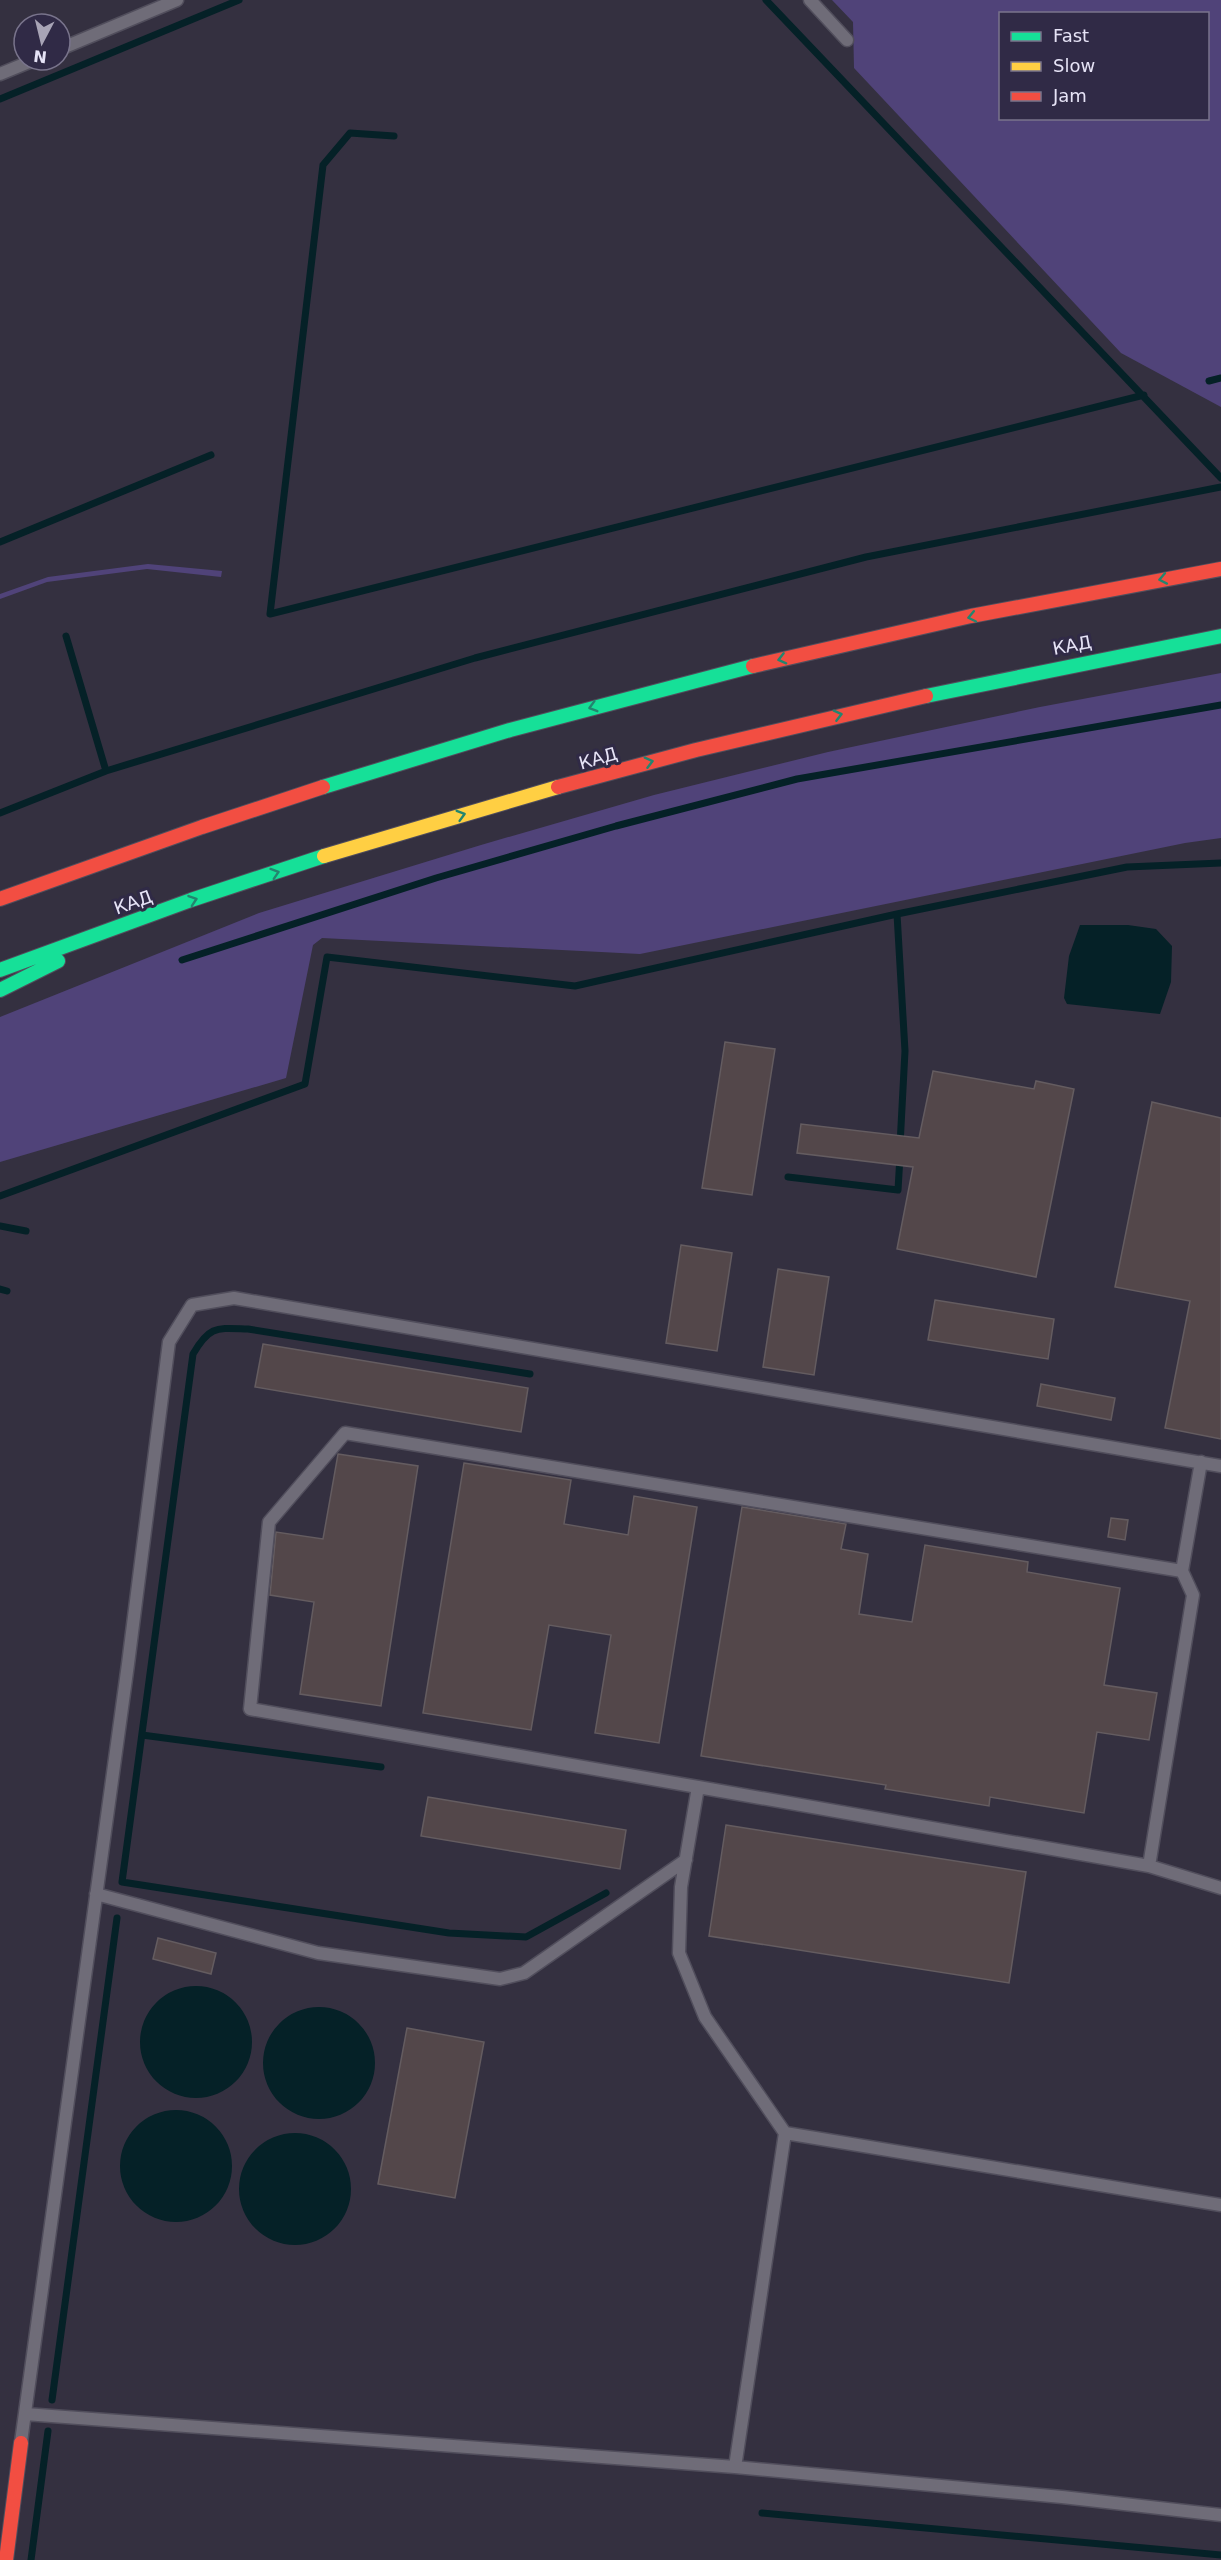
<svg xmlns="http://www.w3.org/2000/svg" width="1221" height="2560" font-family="'DejaVu Sans',sans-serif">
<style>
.green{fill:#504379;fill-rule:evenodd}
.water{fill:#052127}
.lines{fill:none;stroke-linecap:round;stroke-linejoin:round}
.stream{stroke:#052127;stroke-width:7}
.building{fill:#53474a;stroke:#645c60;stroke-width:1.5}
.lane-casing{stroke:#514e5c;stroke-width:15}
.fast-casing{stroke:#514e5c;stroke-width:16}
.slow-casing{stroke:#514e5c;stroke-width:16}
.jam-casing{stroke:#514e5c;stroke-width:16}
.lane{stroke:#6f6c78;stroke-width:12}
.fast{stroke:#16e098;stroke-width:14}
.slow{stroke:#ffcf43;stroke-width:14}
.jam{stroke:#f24e42;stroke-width:14}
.oneway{stroke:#23856f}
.labels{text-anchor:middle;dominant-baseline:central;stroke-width:6;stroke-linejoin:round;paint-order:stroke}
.street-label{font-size:18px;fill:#e6e3f6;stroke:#302a46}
</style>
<rect width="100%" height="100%" fill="#343040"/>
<path class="green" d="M832,0h389v407l-100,-54 -267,-285 -1,-46zM1000,14h208v104h-208z
M148,564l74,7 -1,6 -74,-8 -100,13 -47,17v-5l48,-17z
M1221,673v165l-36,5 -545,111 -318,-16 -9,7 -27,133 -286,84v-145l259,-104 222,-68 173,-50 174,-43 212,-45z"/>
<path class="water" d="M1080,925h48l28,4 16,17 -1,36 -11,32 -93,-10 -3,-6 5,-42z
M140 2042a56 56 0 1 1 112 0a56 56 0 1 1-112 0Z
M263 2063a56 56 0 1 1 112 0a56 56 0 1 1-112 0Z
M120 2166a56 56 0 1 1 112 0a56 56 0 1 1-112 0Z
M239 2189a56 56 0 1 1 112 0a56 56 0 1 1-112 0Z"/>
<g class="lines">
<path class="stream" d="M766,0l455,478
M0,99l239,-99
M394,136l-44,-3 -27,32 -53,449 874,-219
M1209,381l12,-3
M0,542l211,-87
M66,636l40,135
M0,813l106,-42 369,-113 391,-101 355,-70
M897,914l8,137 -5,94
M182,960l254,-82 180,-52 181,-47 424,-74
M788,1177l110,13 2,-34
M0,1196l305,-112 22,-127 248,29 322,-72 230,-47 94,-4
M0,1226l26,5
M0,1289l7,2
M530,1374l-282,-45c-31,-1 -38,-4 -55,25l-71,528 327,51 77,4 80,-44
M142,1735l239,32
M52,2400l65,-482
M762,2513l459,42
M31,2560l17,-129"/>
</g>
<path class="building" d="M725,1042l50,7 -23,146 -50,-7z
M933,1071l101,18 2,-8 38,8 -38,188 -139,-28 16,-82 -116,-14 4,-29 118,14z
M1152,1102l69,16v321l-56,-11 25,-127 -75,-14z
M681,1245l51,8 -15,98 -51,-8z
M778,1269l51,8 -15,98 -51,-8z
M935,1300l119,19 -6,40 -120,-19z
M263,1344l265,44 -7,44 -266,-45z
M1041,1384l74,14 -4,22 -74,-14z
M338,1454l80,12 -37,240 -81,-12 14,-92 -44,-7 6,-63 47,7z
M464,1463l107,17 -7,44 64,11 6,-39 63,11 -38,236 -64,-10 16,-98 -62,-10 -18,105 -108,-17z
M742,1507l104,17 -5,25 27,5 -9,60 53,8 13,-77 103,17 -1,10 93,16 -16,97 53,8 -8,47 -52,-8 -13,81 -94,-16 -1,9 -104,-17 1,-4 -185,-29z
M1111,1518l17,2 -3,20 -17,-3z
M428,1797l198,33 -6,39 -199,-33z
M726,1825l300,47 -17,111 -300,-47z
M158,1938l58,15 -5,21 -58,-15z
M407,2028l77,14 -29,156 -77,-14z"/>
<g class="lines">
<defs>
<path id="lane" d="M810,0l37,40
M60,49l117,-49
M0,74l34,-14
M1201,1462l-19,109 11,24 -44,271 -451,-79 -17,100 -2,66 26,64 80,116 436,72
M698,1787l-448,-78 19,-187 76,-89 837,138
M1149,1866l72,22
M96,1894l222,59 182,26 24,-6 162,-113
M25,2414l710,53 327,30 159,18
M21,2442l107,-778 41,-322 23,-37 42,-7 987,168
M735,2467l50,-334"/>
<path id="fast" d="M926,696l295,-60
M323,787l187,-57 243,-64
M0,970l191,-70 133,-44
M0,990l58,-29"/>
<path id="slow" d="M324,856l234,-69"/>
<path id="jam" d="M753,666l218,-50 250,-47
M558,787l138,-37 230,-54
M0,899l202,-72 121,-40
M6,2560l15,-117"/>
</defs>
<use href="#lane" class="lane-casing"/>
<use href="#fast" class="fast-casing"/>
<use href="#slow" class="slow-casing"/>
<use href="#jam" class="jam-casing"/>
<use href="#lane" class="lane"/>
<use href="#fast" class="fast"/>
<use href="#slow" class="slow"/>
<use href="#jam" class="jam"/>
</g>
<defs><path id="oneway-chevron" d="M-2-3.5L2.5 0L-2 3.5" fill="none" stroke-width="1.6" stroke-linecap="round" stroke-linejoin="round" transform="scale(1.5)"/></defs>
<g class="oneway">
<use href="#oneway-chevron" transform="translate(1163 579) rotate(169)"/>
<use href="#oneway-chevron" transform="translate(972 617) rotate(168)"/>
<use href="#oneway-chevron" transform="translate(782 659) rotate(166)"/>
<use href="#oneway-chevron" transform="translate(593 707) rotate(164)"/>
<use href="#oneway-chevron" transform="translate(838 715) rotate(-14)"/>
<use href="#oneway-chevron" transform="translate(649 762) rotate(-15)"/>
<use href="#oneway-chevron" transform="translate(461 815) rotate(-16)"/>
<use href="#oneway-chevron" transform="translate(275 873) rotate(-18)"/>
<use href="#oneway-chevron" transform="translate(193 900) rotate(-19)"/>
</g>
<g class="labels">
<g class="street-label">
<text transform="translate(1072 645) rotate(-11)">КАД</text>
<text transform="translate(598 758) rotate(-16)">КАД</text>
<text transform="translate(133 902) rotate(-20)">КАД</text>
</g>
</g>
<rect x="999" y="12" width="210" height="108" fill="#302a46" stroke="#79748c" stroke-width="1.5"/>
<rect x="1011" y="32" width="30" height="9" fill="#16e098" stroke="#79748c" stroke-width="1.5"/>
<text x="1053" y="42" font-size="18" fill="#e6e3f6">Fast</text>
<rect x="1011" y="62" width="30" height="9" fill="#ffcf43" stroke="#79748c" stroke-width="1.5"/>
<text x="1053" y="72" font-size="18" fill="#e6e3f6">Slow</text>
<rect x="1011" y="92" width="30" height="9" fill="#f24e42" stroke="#79748c" stroke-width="1.5"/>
<text x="1053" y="102" font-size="18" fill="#e6e3f6">Jam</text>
<g transform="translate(42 42) rotate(187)"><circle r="28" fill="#302a46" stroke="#79748c" stroke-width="1.5"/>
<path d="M0-4.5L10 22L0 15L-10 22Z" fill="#a8a4b6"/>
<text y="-9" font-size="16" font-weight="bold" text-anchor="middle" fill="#e6e3f6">N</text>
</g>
</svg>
